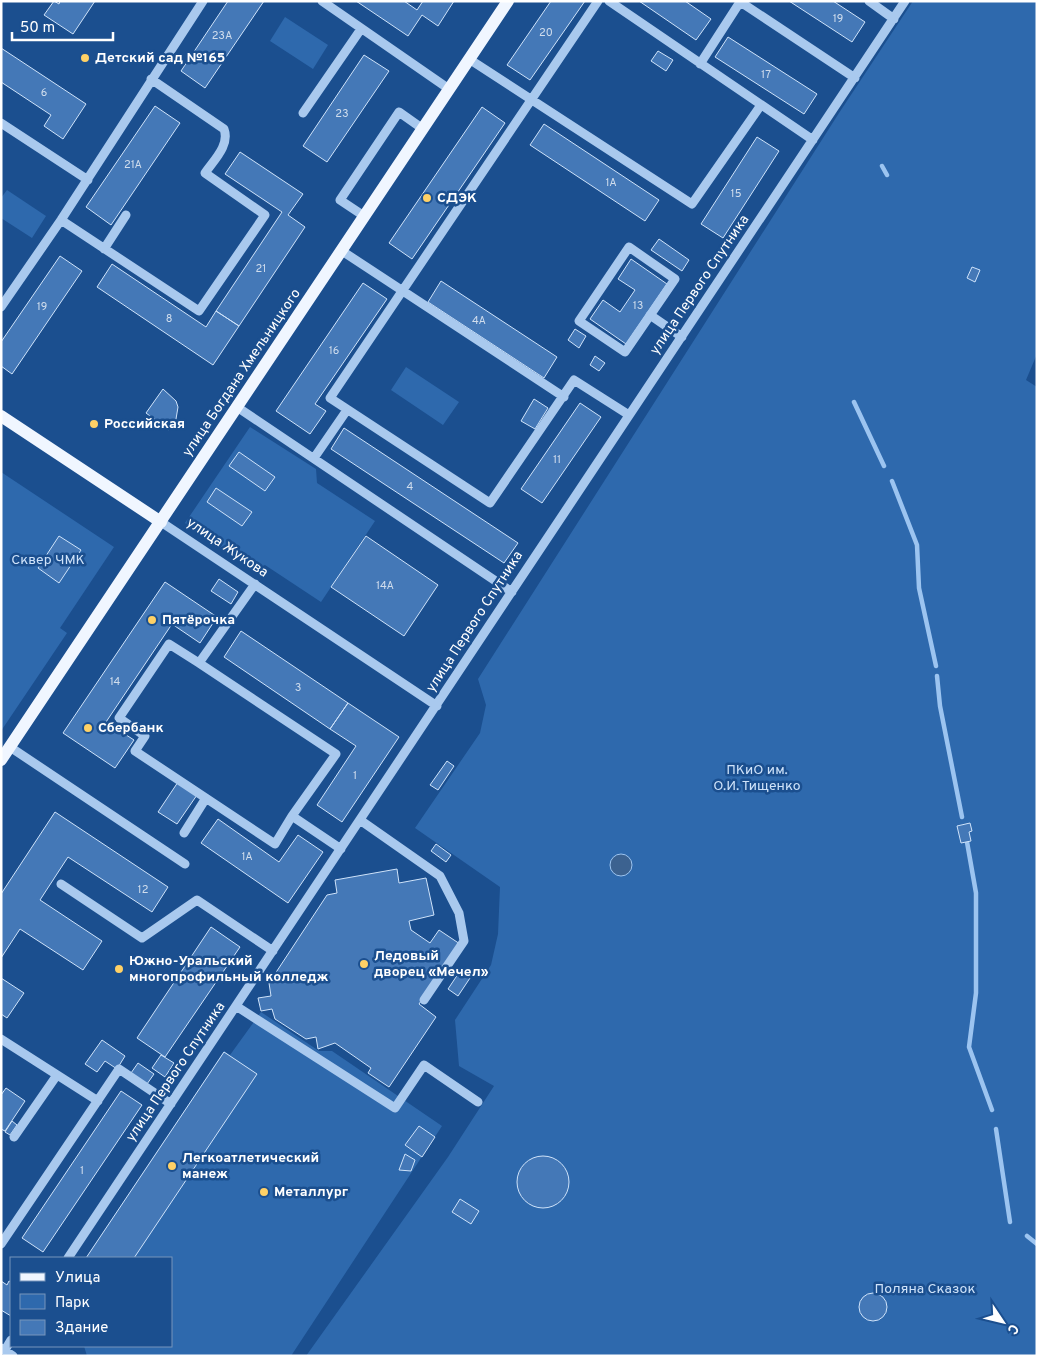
<svg xmlns="http://www.w3.org/2000/svg" width="1038" height="1357" font-family="Overpass,sans-serif">
<style>
.green{fill:#2e69ad}
.water{fill:#3c6290;stroke:#9cc4f0}
.lines{fill:none;stroke-linecap:round;stroke-linejoin:round}
.stream{stroke:#9cc4f0;stroke-width:4.5}
.building{fill:#4478b7;stroke:#cfe3fa}
.minor{stroke:#a9c9ee;stroke-width:9}
.major{stroke:#f0f6ff;stroke-width:12}
.poi-dot{fill:#ffd166;stroke:#1b4f8f;stroke-width:2}
.labels{text-anchor:middle;dominant-baseline:central;stroke-width:5;stroke-linejoin:round;paint-order:stroke}
.number-label{font-size:11px;fill:#d0dded}
.poi-label{font-size:14px;font-weight:bold;fill:#fff;stroke:#1b4f8f;text-anchor:start}
.street-label{font-size:14px;fill:#fff;stroke:#1b4f8f}
.park-label{font-size:14px;fill:#cfe3fa;stroke:#1b4f8f}
</style>
<rect width="100%" height="100%" fill="#1b4f8f"/>
<path class="green" d="M913,1h124v353l-11,26 11,7v969h-731l142,-199 46,-71 -35,-20 -4,-46 36,-55 7,-31 2,-47 -85,-59 65,-95 6,-28 -8,-26 361,-566z
M285,17l43,28 -15,24 -43,-28z
M7,190l39,26 -14,22 -31,-20v-20z
M406,367l53,35 -16,23 -52,-35z
M250,427l66,42 1,14 58,38 -54,81 -56,-37 -14,5 -66,-47z
M1,472l113,75 -54,81 7,5 -66,98z
M261,1012l58,39h13l110,75 -151,230h-204l-3,-10h87v-88h-85l138,-207 6,4z"/>
<path class="water" d="M610 865a11 11 0 1 1 22 0a11 11 0 1 1-22 0Z"/>
<g class="lines">
<path class="stream" d="M882,166l5,9
M854,402l30,64
M892,481l25,64 2,43 17,78
M937,676l3,30 22,111
M967,842l9,51v100l-7,54 23,63
M996,1129l14,93
M1027,1236l10,8"/>
</g>
<path class="building" d="M54,1l5,3 1,-3h35l-22,33 -29,-19z
M228,1h36l-59,87 -24,-17z
M356,1h48l13,9 6,-9h31l-16,25 -16,-11 -14,21z
M551,1h34l-55,79 -23,-15z
M639,1h46l26,18 -15,21z
M789,1h44l32,21 -13,20z
M728,37l89,57 -13,20 -89,-57z
M1,48l85,56 -23,35 -19,-13 7,-11 -50,-33z
M658,51l15,9 -7,11 -15,-10z
M364,55l25,16 -62,91 -24,-16z
M155,106l25,17 -69,102 -25,-18z
M482,107l23,16 -93,136 -23,-16z
M544,124l115,76 -14,21 -115,-76z
M757,137l22,14 -56,87 -22,-14z
M240,152l63,42 -15,21 17,12 -66,99 -23,-15 66,-99 -57,-38z
M659,239l30,21 -7,11 -31,-21z
M60,256l22,15 -70,103 -11,-8v-24z
M631,259l36,25 -41,60 -36,-25 13,-19 17,12 15,-22 -17,-11z
M112,264l94,63 10,-16 23,15 -26,39 -116,-78z
M972,267l8,3 -5,12 -8,-4z
M441,281l116,76 -13,21 -116,-76z
M363,283l24,16 -72,105 11,7 -16,23 -34,-23z
M575,329l11,7 -7,12 -11,-8z
M595,356l10,7 -6,8 -9,-6z
M163,389l13,12 2,6 -2,12 -7,11 -23,-17z
M534,399l14,9 -13,21 -14,-8z
M580,403l21,14 -59,86 -21,-14z
M344,428l174,115 -14,20 -173,-114z
M239,452l36,25 -10,14 -36,-25z
M216,488l36,24 -10,14 -35,-24z
M59,536l22,14 -22,33 -21,-15z
M366,536l72,49 -34,51 -73,-49z
M219,579l19,13 -7,12 -20,-13z
M165,582l52,35 -17,26 -28,-19 -66,98 28,18 -19,28 -52,-35z
M241,631l107,72 -18,26 -106,-72z
M348,703l51,34 -57,85 -25,-17 39,-59 -26,-17z
M447,761l7,5 -16,24 -8,-5z
M178,782l19,13 -20,29 -19,-12z
M55,812l113,75 -16,25 -84,-55 -28,43 62,41 -19,29 -63,-41 -19,29v-64z
M218,819l61,43 19,-27 25,17 -35,51 -87,-60z
M970,823l2,8 -3,1 2,9 -10,2 -4,-17z
M436,844l15,11 -5,7 -15,-11z
M397,869l2,14 27,-5 8,37 -25,6 2,9 19,13 9,-13 21,14 -41,60 17,13 -47,70 -21,-14 3,-5 -36,-25 -17,6 -2,-12 -10,2 -31,-20 -3,-10 -11,2 -3,-13 13,-2 -2,-13 58,-88 10,-2 -2,-13z
M211,927l29,20 -75,110 -28,-19z
M460,971l10,7 -12,18 -10,-7z
M1,978l23,15 -17,25 -6,-4z
M102,1040l23,16 -8,13 -12,-8 -8,11 -12,-8z
M224,1052l33,22 -123,184h-48z
M161,1055l13,8 -9,14 -13,-9z
M138,1063l16,11 -7,10 -16,-11z
M6,1088l19,13 -20,30 -4,-2v-34z
M121,1091l21,14 -99,147 -21,-14z
M12,1121l5,4 -7,10 -5,-3z
M419,1126l16,11 -13,20 -17,-12z
M405,1154l10,6 -4,11 -12,-1z
M517 1182a26 26 0 1 1 52 0a26 26 0 1 1-52 0Z
M460,1199l19,12 -8,13 -19,-12z
M1,1281l6,4 2,-4 2,1v34l-10,-6z
M859 1307a14 14 0 1 1 28 0a14 14 0 1 1-28 0Z"/>
<g class="lines">
<path class="minor" d="M322,1l127,88
M598,1l-268,397 160,105 84,-123 55,35
M609,1l204,139
M739,1l116,77
M869,1l25,18
M469,59l223,145 69,-99
M700,64l40,-62
M303,113l58,-84
M1,123l87,57
M364,216l-24,-16 59,-88 24,17
M61,220l138,91 66,-96 -60,-42c9,-13 25,-28 19,-44l-73,-50
M629,247l46,32 -50,73 -46,-31z
M104,249l22,-34
M342,251l222,146
M1,307l60,-87 142,-219
M650,315l32,22
M237,407l275,185
M314,458l33,-48
M161,522l276,184
M255,584l-56,79 137,91 -44,62
M199,663l-30,-19 -50,74 26,18 -10,15 140,93 17,-28 49,33
M10,747l175,117
M360,820l80,56 19,37 5,28 -40,59
M184,833l22,-35
M61,884l81,54 55,-38 76,51
M236,1006l159,102 29,-43 54,37
M1,1039l97,62
M14,1137l43,-62
M1,1244l118,-175 52,35
M68,1258l837,-1257
M1,1348l12,8
M5,1350l6,-10"/>
<path class="major" d="M1,416l160,106
M1,760l507,-759"/>
</g>
<g class="poi-dot">
<circle cx="85" cy="58" r="5"/>
<circle cx="427" cy="198" r="5"/>
<circle cx="94" cy="424" r="5"/>
<circle cx="152" cy="620" r="5"/>
<circle cx="88" cy="728" r="5"/>
<circle cx="364" cy="964" r="5"/>
<circle cx="119" cy="969" r="5"/>
<circle cx="172" cy="1166" r="5"/>
<circle cx="264" cy="1192" r="5"/>
</g>
<g class="labels">
<g class="number-label">
<text x="838" y="19">19</text>
<text x="546" y="33">20</text>
<text x="222" y="36">23А</text>
<text x="766" y="75">17</text>
<text x="44" y="93">6</text>
<text x="342" y="114">23</text>
<text x="133" y="165">21А</text>
<text x="611" y="183">1А</text>
<text x="736" y="194">15</text>
<text x="261" y="269">21</text>
<text x="638" y="306">13</text>
<text x="42" y="307">19</text>
<text x="169" y="319">8</text>
<text x="479" y="321">4А</text>
<text x="334" y="351">16</text>
<text x="557" y="460">11</text>
<text x="410" y="487">4</text>
<text x="385" y="586">14А</text>
<text x="115" y="682">14</text>
<text x="298" y="688">3</text>
<text x="355" y="776">1</text>
<text x="247" y="857">1А</text>
<text x="143" y="890">12</text>
<text x="82" y="1171">1</text>
</g>
<g class="poi-label">
<text x="95" y="58">Детский сад №165</text>
<text x="437" y="198">СДЭК</text>
<text x="104" y="424">Российская</text>
<text x="162" y="620">Пятёрочка</text>
<text x="98" y="728">Сбербанк</text>
<text x="374" y="956">Ледовый<tspan x="374" dy="16">дворец «Мечел»</tspan></text>
<text x="129" y="961">Южно-Уральский<tspan x="129" dy="16">многопрофильный колледж</tspan></text>
<text x="182" y="1158">Легкоатлетический<tspan x="182" dy="16">манеж</tspan></text>
<text x="274" y="1192">Металлург</text>
</g>
<g class="street-label">
<text transform="translate(700 285) rotate(-56)">улица Первого Спутника</text>
<text transform="translate(242 373) rotate(-56)">улица Богдана Хмельницкого</text>
<text transform="translate(227 548) rotate(34)">улица Жукова</text>
<text transform="translate(475 622) rotate(-57)">улица Первого Спутника</text>
<text transform="translate(176 1072) rotate(-56)">улица Первого Спутника</text>
</g>
<g class="park-label">
<text x="48" y="560">Сквер ЧМК</text>
<text x="757" y="770">ПКиО им.<tspan x="757" dy="16">О.И. Тищенко</tspan></text>
<text x="925" y="1289">Поляна Сказок</text>
</g>
</g>
<rect width="1038" height="1357" fill="none" stroke="#ffffff" stroke-width="5"/>
<rect x="10" y="1257" width="162" height="90" fill="#1b4f8f" stroke="#7695bc"/>
<rect x="20" y="1273" width="25" height="8" fill="#f0f6ff" stroke="#7695bc"/>
<text x="55" y="1282" font-size="15" fill="#ffffff">Улица</text>
<rect x="20" y="1294" width="25" height="15" fill="#2e69ad" stroke="#7695bc"/>
<text x="55" y="1307" font-size="15" fill="#ffffff">Парк</text>
<rect x="20" y="1320" width="25" height="15" fill="#4478b7" stroke="#7695bc"/>
<text x="55" y="1332" font-size="15" fill="#ffffff">Здание</text>
<g transform="translate(1003 1322) rotate(125)" stroke="#1b4f8f" stroke-width="4" paint-order="stroke">
<path d="M0-4L9 19L0 12L-9 19Z" fill="#ffffff"/>
<text y="-8" font-size="14" font-weight="bold" text-anchor="middle" fill="#ffffff">С</text>
</g>
<path d="M12 32v8h101v-8" fill="none" stroke="#ffffff" stroke-width="2.5"/>
<text x="20" y="32" font-size="15" fill="#ffffff" stroke="#1b4f8f" stroke-width="4" paint-order="stroke">50 m</text>
</svg>
